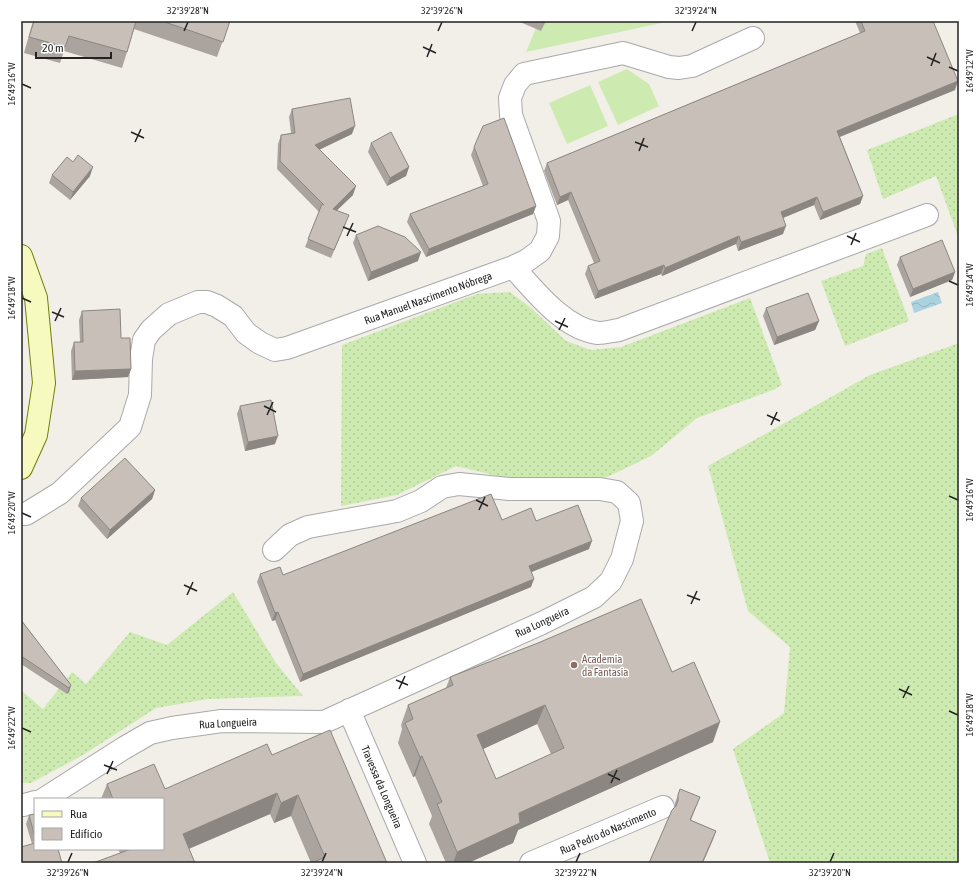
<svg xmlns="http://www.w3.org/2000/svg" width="980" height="884" font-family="'Asap Condensed',sans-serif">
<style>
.grass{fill:url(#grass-dots)}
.garden{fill:#cdebb0}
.water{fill:url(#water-waves)}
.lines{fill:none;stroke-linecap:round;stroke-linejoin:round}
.street-casing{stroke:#a9a9a9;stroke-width:24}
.secondary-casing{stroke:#707d05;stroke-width:24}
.street{stroke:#fff;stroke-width:22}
.secondary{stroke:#f7fabf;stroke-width:22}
.wall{fill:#aba49e;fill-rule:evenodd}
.shaded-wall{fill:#8b8681}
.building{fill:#c7bfb8;stroke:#8b8681;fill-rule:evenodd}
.ticks{fill:none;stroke:#222;stroke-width:1.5}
.education-dot{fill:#8d6e63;stroke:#fff;stroke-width:1.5}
.labels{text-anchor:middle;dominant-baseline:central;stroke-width:3;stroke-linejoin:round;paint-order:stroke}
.street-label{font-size:11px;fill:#222;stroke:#fff}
.education-label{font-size:11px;fill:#785e54;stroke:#fff;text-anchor:start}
.neatline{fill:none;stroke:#222;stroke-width:1.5}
.ticks-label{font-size:10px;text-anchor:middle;fill:#222}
</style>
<defs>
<pattern id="grass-dots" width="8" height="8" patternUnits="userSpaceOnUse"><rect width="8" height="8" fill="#cdebb0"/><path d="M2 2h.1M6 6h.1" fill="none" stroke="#b0c997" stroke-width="1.8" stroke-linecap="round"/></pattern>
<pattern id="water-waves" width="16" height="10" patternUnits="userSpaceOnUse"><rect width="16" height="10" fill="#aad3df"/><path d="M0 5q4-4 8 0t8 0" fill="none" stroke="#92b5bf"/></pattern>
</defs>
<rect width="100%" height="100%" fill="#f2efe9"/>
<path class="grass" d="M959,114v125l-23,-63 -53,23 -16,-49z
M882,248l27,73 -64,25 -24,-65 42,-15 3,-12z
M510,292l21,16 35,33 25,9 30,-3 129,-49 32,87 -9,5 -76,28 -46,38 -44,21 -84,5 -67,-16 -59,29 -56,11 1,-161 135,-51z
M959,343v520h-189l-37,-114 51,-36 6,-66 -42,-36 -40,-145 162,-91z
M233,592l43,71 27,33 -95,3 -52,9 -73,47 -52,28h-10v-93l22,19 29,-37 14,12 44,-52 37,13z"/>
<path class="garden" d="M539,21h132l-145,31z
M627,69l22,15 10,22 -41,19 -20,-43z
M590,85l18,41 -41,18 -18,-41z"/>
<path class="water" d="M938,292l4,11 -28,10 -3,-11z"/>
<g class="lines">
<defs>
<path id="street" d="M513,267c22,24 51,62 85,66 6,0 14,-2 21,-3l308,-115
M21,514h5l34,-21 70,-66 10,-32 1,-36 3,-19 7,-10 18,-16 29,-12h9l10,4 16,10 13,17 14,10 15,7 12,-2 226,-81 13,-6 14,-10 8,-15 1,-15 -38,-106 -1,-17 5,-13 9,-11 99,-21 46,14 10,1 13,-2 61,-28
M349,710l66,153
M44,799l80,-51 26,-15 22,-5 50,-7 102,1 218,-99 52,-26 17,-16 11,-22 10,-38 -3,-18 -12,-11 -17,-3h-90l-51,-5 -17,3 -21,14 -24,10 -89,16 -18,8 -16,15
M21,805h3l11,-3
M531,863l132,-56"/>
<path id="secondary" d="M21,256l15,42 8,85 -8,52 -15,33"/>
</defs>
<use href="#street" class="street-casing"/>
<use href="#secondary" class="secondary-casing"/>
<use href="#street" class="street"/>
<use href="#secondary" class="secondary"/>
</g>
<path class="wall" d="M33,21h197l-13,36 -83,-28 -7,23 -5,16 -58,-17 -4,12 -36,-10z
M520,21h26l-5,10 -21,-9z
M855,21h78l22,69 -115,47 23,59 -3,8 -40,16 -6,-15 -31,13v16l-45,17 -2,-7 -74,32 -1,-2 -66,25 -10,-25 3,-8 6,-3 -26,-63 -11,5 -13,-34 3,-8 313,-130z
M292,109l60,25 -33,16 34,45 -16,15 9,13 -15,35 -26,-11 14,-35 -42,-43 1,-25 3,-9 10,-2 -2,-16z
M371,143l38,24 -3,9 -19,10 -19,-34z
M474,147l62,59 -3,8 -107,43 -19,-35 3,-8 73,-28 -12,-31z
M52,175l38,1 -20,24 -21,-17z
M356,235l62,26 -50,20 -15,-38z
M900,257l55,15 -3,8 -42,17 -13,-32z
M766,308l53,13 -4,9 -41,15 -11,-29z
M82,311l39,27 10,31 -3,8 -56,3 -1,-29 3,-9h6l-1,-22z
M240,406l35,38 -30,7 -8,-37z
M155,490l-3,9 -45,40 -29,-33 3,-8z
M502,520l34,1 53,28 -57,23 -1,15 -231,95 -25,-62 -3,1 -15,-39 3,-8 23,1z
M21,620l50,65 -2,7 -2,2 -46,-30z
M672,672l41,70 -195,88 -5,13 -45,20h-22l-17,-39 3,-8 -17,-40 -2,1 -15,-34 4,-14 -1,-4 7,-20 38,-17 4,-11zM537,724l14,30 -55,25 -13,-30z
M272,755l115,108h-76l-20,-47 -17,7 -4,-9 -81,35 -69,4 -2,-4h45v-50h-62l6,-15 58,5z
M680,789l20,8 -9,23 25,11 -3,9 -10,23h-54l23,-53 3,-3v-4z
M35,814v35l-3,-5 -6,-20 3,-9z"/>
<path class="shaded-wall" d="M958,81l-3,9 -121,49 3,-8z
M355,126l-3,8 -40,19 3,-8z
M93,167l-3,9 -20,24 3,-8z
M409,167l-3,9 -19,10 3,-8z
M356,186l-3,9 -23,22 3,-8z
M571,192l-3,8 -11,5 3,-8z
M863,196l-3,8 -40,16 3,-8z
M817,197l-3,8 -36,15 3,-8z
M536,206l-3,8 -107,43 3,-8z
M786,226l-3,8 -45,17 3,-9z
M739,236l-3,8 -74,32 3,-8z
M421,252l-3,9 -50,20 3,-9z
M664,265l-3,9 -66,25 3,-8z
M955,272l-3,8 -42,17 3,-8z
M819,321l-4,9 -41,15 3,-8z
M131,369l-3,8 -56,3 3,-9z
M278,436l-3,8 -30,7 3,-9z
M155,490l-3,9 -45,40 3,-9z
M592,541l-3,8 -63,25 3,-8z
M534,579l-3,8 -231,95 3,-8z
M278,612l-3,8 -3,1 3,-8z
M71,685l-2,7 -2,2 2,-6z
M545,705l-8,19 -67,31 7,-20z
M720,722l-7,20 -195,88 -5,13 -45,20h-15l4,-11 62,-39z
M422,756l-7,20 -2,1 7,-20z
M277,793l-7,21 -94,40 7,-20z
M298,795l-7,21 -17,7 7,-20z"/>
<path class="building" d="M34,21h102l-9,31 -58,-16 -4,11 -36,-10z
M162,21h68l-7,21z
M539,21h6l-1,2z
M861,21h72l25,60 -121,50 26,65 -40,16 -6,-15 -36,15 5,14 -45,16 -2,-6 -74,32 -1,-3 -66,26 -10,-25 12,-5 -29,-69 -11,5 -13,-34 318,-132z
M350,98l5,28 -40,19 41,41 -23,23 16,6 -15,35 -26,-11 14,-35 2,1 -44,-44 1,-26 14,-2 -3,-24z
M504,118l32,88 -107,43 -19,-35 78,-30 -14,-37 9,-21z
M391,132l18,35 -19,11 -19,-35z
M78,155l15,12 -20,25 -21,-17 15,-18 6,5z
M378,226l27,11 16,15 -50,20 -15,-37z
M942,240l13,32 -42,17 -13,-32z
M808,293l11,28 -42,16 -11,-29z
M120,309l1,29h9l1,31 -56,2 -1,-29h9l-1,-31z
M271,400l7,36 -30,6 -8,-36z
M125,458l30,32 -45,40 -29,-32z
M491,494l11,26 29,-12 5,13 42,-16 14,36 -63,25 5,13 -231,95 -25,-62 -3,1 -15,-39 20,-7 3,8z
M641,599l31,73 22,-10 26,60 -201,91 1,10 -63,29 -20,-48 5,-2 -20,-46 -2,1 -15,-34 8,-4 -5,-14 45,-20 -3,-8 88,-34zM545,705l19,43 -68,31 -19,-44z
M21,620l50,65 -2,3 -48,-32z
M330,730l57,133h-75l13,-6 -27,-62 -17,8 -4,-10 -94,41 12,29h-102l38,-14h32v-50h-50l-6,-15 47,-20 11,25 102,-45 5,11z
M680,789l20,8 -10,23 26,11 -14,32h-53l23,-53 4,-4 2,-5v-6z
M35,814v23l-6,-22z
M35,843v6h23l4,14h-41v-16z"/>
<path class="ticks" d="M184,31l4,-9M438,31l4,-9M692,31l4,-9M423,47l13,6M427,57l5,-13M927,57l13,6M931,66l5,-13M949,67l9,4M22,84l9,4M131,132l13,6M135,142l6,-13M635,142l13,5M639,151l5,-13M343,227l13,5M347,236l6,-13M847,236l13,6M851,245l5,-12M949,281l9,4M22,298l9,4M52,312l12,5M55,321l6,-13M555,321l13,6M559,330l6,-12M264,406l12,6M267,415l6,-13M767,415l13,6M771,425l6,-13M949,496l9,4M476,500l12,6M479,510l6,-13M22,513l9,4M184,585l13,6M187,595l6,-13M687,595l13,5M691,604l6,-13M396,680l12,5M399,689l6,-13M899,689l13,6M903,698l6,-12M949,711l9,4M22,728l9,4M104,765l13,5M107,774l6,-13M608,774l12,6M611,783l6,-13M68,862l4,-9M322,862l4,-9M576,862l4,-9M830,862l4,-9"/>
<circle class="education-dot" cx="574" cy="665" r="4"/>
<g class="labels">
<g class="street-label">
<text transform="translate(428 298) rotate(-20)">Rua Manuel Nascimento Nóbrega</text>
<text transform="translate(542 622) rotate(-25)">Rua Longueira</text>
<text transform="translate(228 723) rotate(-3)">Rua Longueira</text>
<text transform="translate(382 787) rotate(67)">Travessa da Longueira</text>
<text transform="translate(608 831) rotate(-23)">Rua Pedro do Nascimento</text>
</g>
<g class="education-label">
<text x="582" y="659">Academia<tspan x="582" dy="13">da Fantasia</tspan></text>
</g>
</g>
<rect width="980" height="884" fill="none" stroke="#ffffff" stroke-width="44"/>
<rect x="34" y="798" width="130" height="52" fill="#ffffff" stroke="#a7a7a7"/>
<rect x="42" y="811" width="20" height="6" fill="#f7fabf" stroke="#a7a7a7"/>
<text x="70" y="818" font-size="12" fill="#222222">Rua</text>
<rect x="42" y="828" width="20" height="12" fill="#c7bfb8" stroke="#a7a7a7"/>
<text x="70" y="838" font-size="12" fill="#222222">Edifício</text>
<path d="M36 52v6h75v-6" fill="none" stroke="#222222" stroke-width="2"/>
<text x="42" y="52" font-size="12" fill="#222222" stroke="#ffffff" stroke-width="3" paint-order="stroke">20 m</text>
<rect x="22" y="22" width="936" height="840" class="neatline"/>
<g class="ticks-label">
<text x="188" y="14">32°39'28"N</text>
<text x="442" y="14">32°39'26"N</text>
<text x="696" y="14">32°39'24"N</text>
<text transform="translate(969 71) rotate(-90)" y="4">16°49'12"W</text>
<text transform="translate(11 84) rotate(-90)" y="4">16°49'16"W</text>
<text transform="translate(969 285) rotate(-90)" y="4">16°49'14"W</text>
<text transform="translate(11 298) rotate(-90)" y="4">16°49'18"W</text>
<text transform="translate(969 500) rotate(-90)" y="4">16°49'16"W</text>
<text transform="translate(11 513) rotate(-90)" y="4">16°49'20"W</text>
<text transform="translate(969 715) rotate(-90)" y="4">16°49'18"W</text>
<text transform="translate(11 728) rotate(-90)" y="4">16°49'22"W</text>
<text x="68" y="876">32°39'26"N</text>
<text x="322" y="876">32°39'24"N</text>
<text x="576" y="876">32°39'22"N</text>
<text x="830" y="876">32°39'20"N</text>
</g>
</svg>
